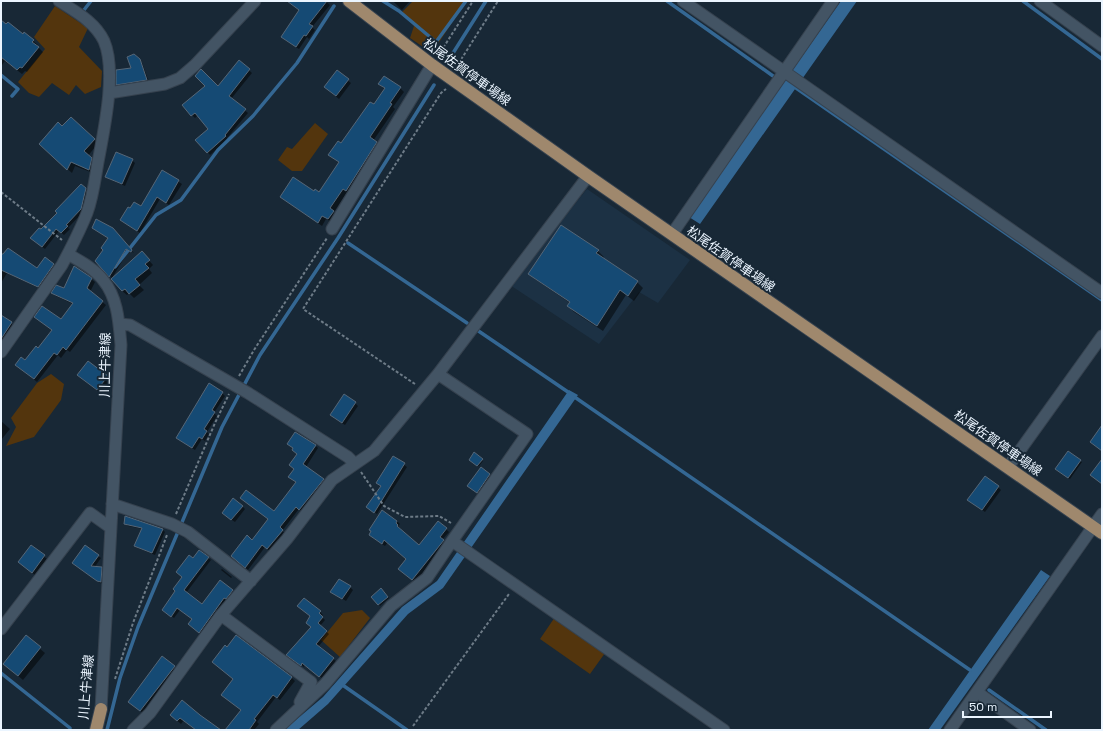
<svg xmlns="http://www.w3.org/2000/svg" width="1103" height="731" font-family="'Space Grotesk','Noto Sans JP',sans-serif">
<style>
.built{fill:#1c3144}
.green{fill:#53350d}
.water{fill:#346793}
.shadow{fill:#0007}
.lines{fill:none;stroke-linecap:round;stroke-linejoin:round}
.stream{stroke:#346793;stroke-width:3.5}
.building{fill:#154a74;stroke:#567}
.minor-casing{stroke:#36424f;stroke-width:13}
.major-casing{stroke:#36424f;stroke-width:14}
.path{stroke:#6d7b87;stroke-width:2;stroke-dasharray:3 2;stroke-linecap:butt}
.minor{stroke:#435464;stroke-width:11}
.major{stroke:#9f886d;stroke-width:12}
.labels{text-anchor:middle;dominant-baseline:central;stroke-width:4;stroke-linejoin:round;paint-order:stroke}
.street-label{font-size:13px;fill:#ebf5ff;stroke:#182836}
</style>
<rect width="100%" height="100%" fill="#182836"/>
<path class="built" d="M587,189l103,71 -32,43 -19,-11 -40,52 -89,-59z"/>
<path class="green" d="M413,1h48l4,2 -33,50 -22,-15 4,-12 -12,-14z
M55,6l33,22 -9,19 23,24 -1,16 -16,7 -9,-9 -7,10 -17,-12 -13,14 -10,-4 -11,-11 27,-33 -11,-12z
M315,123l13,11 -26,37h-10l-14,-11 9,-13 5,2z
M51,374l13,10 -3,16 -27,37 -28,9 10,-19 -5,-9 26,-35z
M362,610l8,8 -30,39 -19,-17 22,-27z
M555,617l50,36 -15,21 -50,-35z"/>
<path class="water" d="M841,1h16l-157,223 -11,-7z
M569,390l9,5 -135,193 -35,26 -80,90 -30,26h-14l39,-33 79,-90 35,-26z
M1041,570l9,6 -110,154h-12z"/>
<path class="shadow" d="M288,1h37l5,4 -18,22 3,3 -6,9 -2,-2 -8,12 -14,-9 15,-30z
M393,1h17l-8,9z
M1,21l32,20 5,4 -1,1 6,6 -16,20 -2,-1 -3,3 -17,-13 -3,4 -1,-1z
M139,60l3,3 7,19 -29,5 -3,-3 15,-15z
M239,61l13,12 -21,26 17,14 -21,25 1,1 -18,16 -13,-15 13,-11 -12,-14 -3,3 -3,-3 26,-28z
M337,72l14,11 -12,16 -11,-9z
M380,84l20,4 4,4 -11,15 2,2 -22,32 7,5 -30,48 -3,-2 -13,20 3,3 -5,7 -6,-3 -4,7 -41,-29 33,-5 5,2 21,-31 -11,-8 12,-10 33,-39 11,-17z
M71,118l27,25 -10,13 7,7 -2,10 -18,-7 -3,7 -28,-25z
M132,160l3,3 -10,23 -16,-7 -3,-2z
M163,172l19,12 -13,21 -9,-6 -20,34 -19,-13 10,-10 11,-3z
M86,189l3,3 -6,20 -15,16 2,1 -6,6 -5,-4 -14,18 -11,-8 7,-10z
M93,228l21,3 20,22 -5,-3 -17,28 -16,-17 8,-11 5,-11z
M598,251l6,6 -1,1 34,24 6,6 -9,13 -8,-6 -23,36 -29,-19 -6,-6 2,-3 -35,-24 -5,-5z
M146,257l7,8 -4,4 3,4 -13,12 5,5 -10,8 -5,-5 -2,2 -5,-4z
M45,258l11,9 -15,22 -34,-16 -6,10v-24l37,10z
M91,279l4,3 -5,10 16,13 -36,47 -3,-2 -6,8 -3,-3 -21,27 -17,-14 5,-7 14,-12 34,-45 -17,-8 -4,-3z
M1,316l13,10 -13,20z
M89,362l21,18 -10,13 -19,-15z
M222,393l3,3 -11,17 3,3 -10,16 2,2 -4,7 -3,-2 -7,11 -14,-9z
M355,403l3,3 -13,19 -11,-7z
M1,421l9,8 -9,11z
M316,446l2,2 -12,19 20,16 -23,29 -4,-3 -17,22 3,2 -14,19 -6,-5 -17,23 -13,-11 18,-18 44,-58 -5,-4z
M474,454l9,7 -4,5 -9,-7z
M393,457l14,10 -30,47 -7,-5 12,-22 -4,-4z
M1080,461l2,1 -12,17 -11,-8z
M481,469l11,9 -12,17 -9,-7z
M998,487l3,3 -16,22 -16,-12z
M242,506l3,3 -10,13 -9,-6z
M382,512l15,9 3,3 -2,2 3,3 -1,1 19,16 27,-17 3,3 -7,8 4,4 -31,38 -13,-11 5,-12 -19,-17 -3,4 -12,-8z
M125,523l38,7 2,2 -10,23 -17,-7 -2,-3 7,-16 -15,-3z
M31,546l16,13 -12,16 -13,-10z
M98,556l3,2 -7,10h7l3,3 -1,13 -3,-1 -25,-18z
M208,558l3,2 -25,33 16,12 18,-24 15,12 -7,8 -1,-2 -25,36 -10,-9 1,-7 -13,-9 -6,8 -10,-8 12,-18 7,-15 -6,-5 16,-13z
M222,569l10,8 -1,1 -10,-8z
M350,587l3,3 -7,11 -11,-7z
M381,590l8,8 -9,8 -8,-9z
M320,612l3,3 -2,1 4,4 -5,6 9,8 -11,13 18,14 -14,17 -17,-13 -1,2 -14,-10 22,-30 -1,-10z
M26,637l19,16 -22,27 -19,-16z
M162,658l15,12 -34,43 -11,-9z
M292,678l3,3 -15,19 -4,-3 -19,25 2,2 -5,6h-28l16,-19 -20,-16z
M182,702l37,28h-22l-13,-10 -3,4 -7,-6z"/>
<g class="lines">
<path class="stream" d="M383,1l16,10 37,31 30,-41
M667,1l106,75
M1023,1l79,58
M84,10l7,-9
M448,61l38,-60
M1,75l17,14 -6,7
M796,88l306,212
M348,243l119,80
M115,267l41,-52 25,-15 37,-50 35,-34 44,-53 37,-57
M477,330l91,62
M576,398l394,272
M1,673l69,55
M344,686l63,44
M989,690l57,40
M107,730l13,-52 18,-51 84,-200 38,-72 78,-117 96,-153"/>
</g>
<path class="building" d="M287,1h40l-18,23 4,2 -7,10 -2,-1 -8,12 -15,-10 18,-27z
M1,20l5,4 2,-2 15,12 1,-2 10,8 -2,2 7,5 -17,21 -2,-1 -3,3 -16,-13z
M134,54l6,5 7,21 -31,5v-15l15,-2 -4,-11z
M239,60l11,9 -21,27 17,13 -21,26 1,1 -19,17 -12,-13 13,-11 -13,-16 -4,3 -9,-11 23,-19 -10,-10 6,-7 17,17z
M337,70l12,9 -13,17 -12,-9z
M384,76l17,11 -11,16 2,1 -22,33 7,5 -31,49 -3,-2 -13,19 4,3 -6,8 -6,-3 -4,7 -38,-26 13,-20 21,14 1,-2 4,3 20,-30 -11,-7 10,-14 3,2 29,-41 4,2 11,-16 -7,-4z
M71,117l24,22 -11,12 8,7 -3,12 -18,-8 -4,8 -28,-26 19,-22 4,4z
M116,152l17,7 -11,25 -17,-7z
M162,170l17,10 -13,23 -9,-6 -20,34 -17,-11 8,-13 2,1 4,-6 7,4z
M81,184l5,4 -4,17 -1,4 -15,16 2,1 -7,7 -5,-4 -14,18 -12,-9 9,-10 2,1 16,-16 -2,-2z
M96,219l17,9 19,22 -1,2 -5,-3 -17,28 -14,-16 8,-11 -2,-2 7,-10 -16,-10z
M561,225l38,25 -3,3 42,28 -10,15 -8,-6 -23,36 -30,-20 3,-4 -42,-28z
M8,248l29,20 8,-11 9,7 -16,23 -37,-17v-16h2z
M142,251l8,9 -5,4 4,4 -14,11 5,6 -11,9 -4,-5 -3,2 -11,-12z
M74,266l18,12 -5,10 16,13 -37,49 -3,-3 -6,8 -3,-2 -20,26 -19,-14 6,-8 4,3 11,-14 2,2 14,-18 -18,-13 8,-11 19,13 12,-16 -22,-10 5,-8 8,3z
M1,315l11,7 -11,17z
M88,361l20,15 -11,14 -20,-15z
M209,383l14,9 -11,18 3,2 -11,17 3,2 -5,8 -3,-2 -7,11 -16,-10z
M344,394l12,8 -14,21 -12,-8z
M1102,425v26l-12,-9z
M295,432l21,13 -13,19 21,15 -25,31 -3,-3 -16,20 3,3 -16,19 -5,-4 -17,23 -14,-12 16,-21 5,5 16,-21 -28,-21 6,-8 28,21 22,-29 -8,-5 6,-8 -5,-4 8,-11 -5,-4 1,-2 -6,-4z
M1068,451l13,9 -13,18 -13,-9z
M474,452l9,7 -6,7 -8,-6z
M393,456l12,7 -31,50 -8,-6 15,-21 -5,-3z
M1102,459v25l-12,-9z
M481,467l9,7 -13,19 -10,-7z
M985,476l14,10 -17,24 -15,-10z
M233,498l10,8 -12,14 -9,-7z
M382,510l15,11 -1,2 2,2 -1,1 22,19 19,-24 9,7 -7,9 4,3 -32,40 -14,-11 8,-10 -22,-19 -2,4 -13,-9 2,-4 -2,-1z
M125,516l38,13 -11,24 -18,-7 8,-18 -18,-4z
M31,545l14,10 -13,18 -14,-11z
M85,545l14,10 -8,11 11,1 -1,15 -4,-1 -25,-18z
M199,550l10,7 -25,33 18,14 18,-24 13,10 -7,9 -2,-1 -25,35 -11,-9 4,-5 -15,-11 -6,9 -9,-7 13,-19 -2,-2 9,-12 -6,-5 13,-17 4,3z
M339,579l12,7 -9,13 -12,-7z
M381,588l7,9 -10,8 -7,-8z
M304,598l17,13 -2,2 4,4 -5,6 9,8 -11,13 18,14 -15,19 -17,-14 -1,3 -15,-11 25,-28 -5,-4 4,-7 -13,-10z
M26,635l15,12 -23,29 -15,-12z
M236,635l56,42 -15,21 -4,-3 -19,24 2,1 -7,10h-24l16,-20 -20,-15 12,-16 -21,-17 13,-17 2,2z
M162,656l13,10 -35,45 -12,-9z
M182,700l18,15 21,15h-25l-16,-12 -3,3 -7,-6z"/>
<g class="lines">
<defs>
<path id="minor" d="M683,1l419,292
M1040,1l62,45
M109,93l56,-9 15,-6 15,-13 60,-64
M332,229l100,-164
M672,234l161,-233
M68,254c12,7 27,15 35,26 15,18 16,43 18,65l-20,364
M119,324l11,1 118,68 100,64 7,7
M1,352l61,-87c9,-17 18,-34 25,-52 6,-16 8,-34 11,-51 6,-32 19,-91 6,-121 -9,-19 -28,-29 -45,-40
M1008,467l94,-131
M112,504l60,20 16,8 63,49
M452,541l272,189
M221,615l90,67 -11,20
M1,629l89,-116 21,15
M977,692l53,38
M133,730l17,-17 71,-98 66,-76 45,-59 42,-29 64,-77 150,-198
M276,730l49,-46 66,-78 36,-28 25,-37 75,-107 -89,-60
M950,730l152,-216"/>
<path id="major" d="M349,1l83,64 156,111 514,357
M96,730l5,-21"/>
</defs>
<use href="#minor" class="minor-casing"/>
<use href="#major" class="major-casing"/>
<path class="path" d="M438,56l35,-55
M458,69l4,-11 36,-57
M1,192l61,48
M239,376l15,-26 73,-112
M415,384l-112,-75 138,-216 5,-4
M361,472l23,34 21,11 34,-1 12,7
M176,514l39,-91 14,-29
M115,679l18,-56 34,-88
M413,726l96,-132"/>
<use href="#minor" class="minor"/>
<use href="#major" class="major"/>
</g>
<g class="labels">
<g class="street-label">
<text transform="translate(467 72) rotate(36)">松尾佐賀停車場線</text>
<text transform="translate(731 259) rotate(35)">松尾佐賀停車場線</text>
<text transform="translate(105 365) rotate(-89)">川上牛津線</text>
<text transform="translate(998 443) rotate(35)">松尾佐賀停車場線</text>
<text transform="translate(86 687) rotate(-85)">川上牛津線</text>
</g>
</g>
<rect width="1103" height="731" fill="none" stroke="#ebf5ff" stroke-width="4"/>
<path d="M963 711v6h88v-6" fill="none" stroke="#ebf5ff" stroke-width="2"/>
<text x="969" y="711" font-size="12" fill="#ebf5ff" stroke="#182836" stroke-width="3" paint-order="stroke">50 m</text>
</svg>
